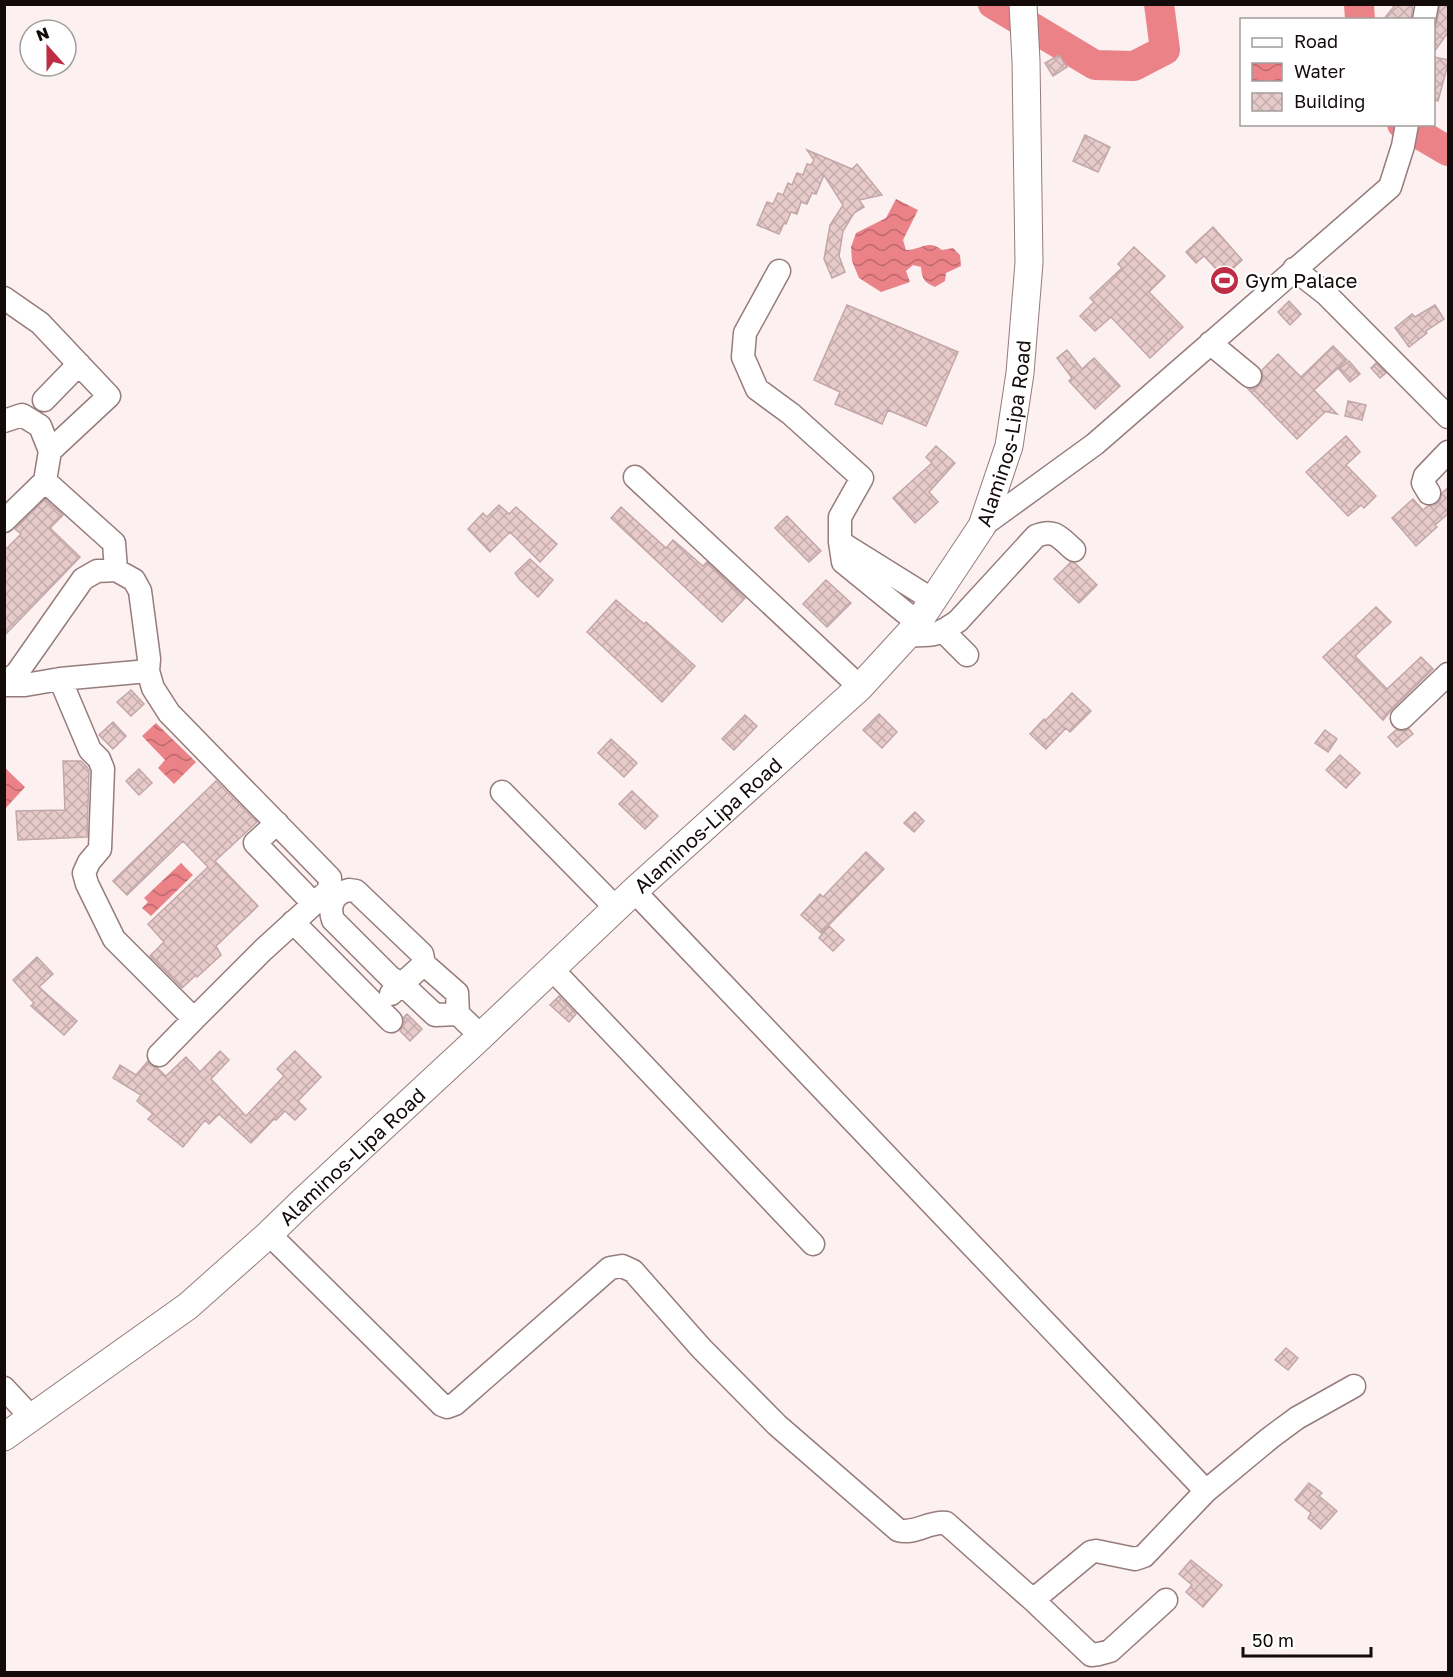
<svg xmlns="http://www.w3.org/2000/svg" width="1453" height="1677" font-family="'Golos Text',sans-serif">
<style>
.water{fill:url(#water-waves)}
.lines{fill:none;stroke-linecap:round;stroke-linejoin:round}
.river{stroke:#eb8288;stroke-width:30}
.building{fill:url(#building-cross-hatch);stroke:#c3a7a8;stroke-width:1.5}
.minor-casing{stroke:#967c7c;stroke-width:25}
.major-casing{stroke:#967c7c;stroke-width:29}
.minor{stroke:#fff;stroke-width:22}
.major{stroke:#fff;stroke-width:27}
.labels{text-anchor:middle;dominant-baseline:central;stroke-width:4.5;stroke-linejoin:round;paint-order:stroke}
.poi-label{font-size:20px;fill:#130a0a;stroke:#fff;text-anchor:start}
.street-label{font-size:20px;fill:#130a0a;stroke:#fff}
</style>
<defs>
<pattern id="water-waves" width="16" height="10" patternUnits="userSpaceOnUse" patternTransform="scale(1.5)"><rect width="16" height="10" fill="#eb8288"/><path d="M0 5q4-4 8 0t8 0" fill="none" stroke="#bd696d"/></pattern>
<pattern id="building-cross-hatch" width="8" height="8" patternUnits="userSpaceOnUse" patternTransform="scale(1.5)"><rect width="8" height="8" fill="#e7caca"/><path d="M0 0l8 8M0 8l8-8" fill="none" stroke="#c5acac"/></pattern>
</defs>
<rect width="100%" height="100%" fill="#fcf0f0"/>
<path class="water" d="M896,199l22,11 -15,30 3,10c16,0 21,-11 36,0l11,-2 7,7 1,11 -15,7 -1,8 -10,6c-11,-5 -13,-8 -14,-20l-8,-2 -7,6 4,11 -29,10 -22,-14 -7,-17 -1,-14 5,-14 30,-15z
M156,723l40,39 -22,22 -16,-16 7,-8 -23,-24z
M5,768l20,19 -20,22h-1z
M181,863l12,12 -42,41 -9,-8 6,-6 -4,-4z"/>
<g class="lines">
<path class="river" d="M993,4l102,61 39,1 31,-16 -6,-46
M1359,4l1,16
M1402,124l46,27"/>
</g>
<path class="building" d="M1396,4h17l-2,16h-28z
M1440,4h9v27l-15,21v-23l3,-7z
M1059,55l8,12 -14,9 -8,-13z
M1434,57l15,3 -11,41 -4,-1z
M1085,135l25,12 -12,25 -25,-11z
M807,150l45,19 5,-5 25,31 -23,5 5,7 -10,6 -11,18 -4,25 6,16 -13,6 -8,-19 6,-34 13,-20 -19,-30 -8,19 -4,-1 -5,11 -6,-2 -4,12 -6,-2 -5,12 -2,-1 -5,11 -22,-9 10,-23 6,2 5,-11 5,2 5,-12 4,2 5,-12 6,2 4,-11 4,1 3,-5z
M1213,227l29,33 -18,17 -20,-21 -8,7 -10,-11z
M1134,247l31,29 -16,16 34,35 -33,31 -39,-41 -16,14 -15,-15 14,-14 -4,-4 32,-30 -4,-4z
M1289,301l12,13 -11,11 -12,-13z
M847,305l111,47 -32,74 -38,-16 -6,14 -47,-20 5,-12 -26,-12z
M1435,305l9,14 -18,12 1,2 -18,14 -14,-19 17,-14 3,3z
M1333,346l14,14 -33,30 23,24 -14,-3 2,1 -28,27 -49,-50h6l6,-4 3,-7 -1,-8 16,-16 23,23z
M1067,350l15,19 12,-11 26,28 -25,23 -26,-28 3,-3 -15,-20z
M1349,361l11,13 -10,8 -11,-13z
M1376,363l10,10 -6,5 -9,-10z
M1348,401l18,4 -4,15 -17,-4z
M1346,436l14,16 -14,13 30,31 -12,12 -3,-3 -13,11 -42,-44z
M936,446l19,17 -26,29 9,10 -23,21 -22,-25 39,-35 -6,-6z
M1449,487v26l-14,12 2,2 -21,19 -24,-28 21,-19 10,11 5,-4 7,-1 5,-5 2,-7z
M45,499l18,16 -13,13 30,29 -76,79v-85l17,-17 -6,-5z
M499,505l10,9 7,-7 41,37 -17,18 -30,-30 -20,20 -22,-23 15,-16 4,4z
M621,507l45,41 7,-8 30,26 4,-4 38,36 -23,24 -111,-104z
M787,516l34,35 -12,11 -34,-34z
M530,559l23,21 -15,17 -18,-17 -5,-7z
M1070,563h5l22,22 -18,18 -25,-24z
M826,580l25,23 -24,24 -24,-23z
M616,600l28,24 2,-2 49,44 -33,36 -75,-70z
M1376,607l15,15 -36,34 32,33 34,-32 12,12 -40,39 -10,12 -60,-63z
M131,690l13,14 -13,12 -14,-14z
M1072,693l19,18 -21,21 -4,-4 -20,21 -16,-15 14,-15 1,2z
M879,714l18,18 -15,16 -19,-18z
M745,715l12,11 -23,24 -12,-11z
M113,722l13,14 -13,13 -14,-14z
M1409,729l4,5 -16,13 -9,-10 8,-7 9,1z
M1325,730l12,9 -9,13 -13,-9z
M611,739l26,24 -13,14 -26,-24z
M1340,755l20,18 -14,15 -20,-18z
M63,761h18l6,6 2,4 -2,66 -69,3 -2,-29 49,-1z
M139,769l13,14 -13,12 -13,-14z
M216,781l41,41 -42,39 43,45 -42,40 5,9 -24,22 -1,-2 -14,13 -32,-32 14,-14 -16,-18 60,-57 -25,-26 -56,54 -14,-14z
M632,791l26,25 -13,13 -26,-25z
M915,812l9,9 -10,11 -10,-9z
M866,852l18,17 -63,64 -20,-18 19,-21 3,3z
M829,926l15,14 -11,11 -14,-13z
M37,957l16,17 -14,13 38,34 -13,14 -33,-29 3,-3 -21,-23z
M559,996l17,18 -7,8 -19,-17z
M407,1014l15,15 -12,12 -10,-10 4,-6v-8z
M220,1051l9,9 -18,19 35,37 38,-40 -7,-7 18,-18 26,26 -23,24 8,8 -11,11 -10,-9 -9,9 -2,-1 -23,24 -32,-29 -10,10 -4,-4 -22,27 -35,-28 5,-5 -16,-13 4,-6 -28,-17 7,-13 16,10 12,-14 2,4 7,3 9,8 20,-19 14,15z
M1286,1348l12,10 -10,12 -13,-10z
M1309,1483l13,10 -3,3 18,15 -16,18 -13,-11 3,-5 -16,-13z
M1191,1560l31,25 -19,22 -17,-15 6,-7 -13,-11z"/>
<g class="lines">
<defs>
<path id="minor" d="M1424,20l3,-16
M1294,269l32,25 122,123
M779,271l-34,62 -2,24 14,32 34,25 71,64 -22,39v25l93,58
M4,298l36,25 69,73 -59,55 -5,30 69,62 2,27
M1210,343l40,33
M44,400l35,-36
M4,421l18,-6 18,11 10,25
M635,477l225,210
M1429,493l-6,-10 2,-7 23,-24
M4,521l41,-40
M982,526l113,-82 295,-257 13,-41 4,-22
M840,542l3,20 75,61
M943,631l24,24
M908,635c26,1 28,1 50,-14l78,-85c19,-8 24,2 38,14
M60,679l88,-8
M4,684l13,-11 66,-94 14,-8 19,-1 18,10 6,11 9,68 -1,12 5,17 16,25 161,165 -1,12 -66,60 -69,69 -80,-80 -27,-55 -3,-11 5,-11 11,-13 3,-80 -4,-10 -9,-9 -30,-71 -35,6h-21
M1402,718l46,-44
M502,792l114,116
M277,823l-22,20 59,61
M349,890l7,1 66,63 2,10 -22,20 -11,-6 -58,-58c-5,-15 1,-27 16,-30z
M634,891l572,600
M293,922l98,99
M424,964l33,29 1,21 23,22
M551,968l262,276
M391,994l11,-10 33,31 23,-1
M159,1055l35,-36
M269,1234l173,171 5,2 8,-3 155,-136 12,-2 11,5 68,77 76,77 121,105c16,5 31,-9 48,-7l87,77 58,-48 5,-1 39,8 9,-3 62,-65 64,-53 27,-20 57,-32
M4,1388l28,30
M1033,1600l58,55 8,-1 11,-3 56,-51"/>
<g id="major">
<path id="s1" d="M4,1437l184,-131 81,-72 33,-32 179,-166 153,-145 226,-204 55,-60 67,-101 27,-80 11,-73 9,-110 -3,-202 -3,-57"/>
</g>
</defs>
<use href="#minor" class="minor-casing"/>
<use href="#major" class="major-casing"/>
<use href="#minor" class="minor"/>
<use href="#major" class="major"/>
</g>
<defs>
<symbol id="stadium-disc" viewBox="-11 -11 22 22"><circle r="9.5" fill="#be2d45" stroke="#fff"/><path d="M0-5a6.5 5 0 1 0 0 10a6.5 5 0 1 0 0-10ZM-3.5-1.8h7v3.6h-7Z" fill="#fff"/></symbol>
</defs>
<g fill-rule="evenodd">
<use href="#stadium-disc" x="1208" y="264" width="33" height="33"/>
</g>
<g class="labels">
<g class="poi-label">
<text x="1245" y="280">Gym Palace</text>
</g>
<g class="street-label">
<text stroke="none"><textPath href="#s1" startOffset="1438">Alaminos-Lipa Road</textPath></text>
<text stroke="none"><textPath href="#s1" startOffset="934">Alaminos-Lipa Road</textPath></text>
<text stroke="none"><textPath href="#s1" startOffset="448">Alaminos-Lipa Road</textPath></text>
</g>
</g>
<rect width="1453" height="1677" fill="none" stroke="#130a0a" stroke-width="12"/>
<rect x="1240" y="18" width="195" height="108" fill="#ffffff" stroke="#a19d9d" stroke-width="1.5"/>
<rect x="1252" y="38" width="30" height="9" fill="#ffffff" stroke="#a19d9d" stroke-width="1.5"/>
<text x="1294" y="48" font-size="18" fill="#130a0a">Road</text>
<rect x="1252" y="63" width="30" height="18" fill="url(#water-waves)" stroke="#a19d9d" stroke-width="1.5"/>
<text x="1294" y="78" font-size="18" fill="#130a0a">Water</text>
<rect x="1252" y="93" width="30" height="18" fill="url(#building-cross-hatch)" stroke="#a19d9d" stroke-width="1.5"/>
<text x="1294" y="108" font-size="18" fill="#130a0a">Building</text>
<g transform="translate(48 48) rotate(339)"><circle r="28" fill="#ffffff" stroke="#a19d9d" stroke-width="1.5"/>
<path d="M0-4.5L10 22L0 15L-10 22Z" fill="#be2d45"/>
<text y="-9" font-size="16" font-weight="bold" text-anchor="middle" fill="#130a0a">N</text>
</g>
<path d="M1243 1647v9h128v-9" fill="none" stroke="#130a0a" stroke-width="3"/>
<text x="1252" y="1647" font-size="18" fill="#130a0a" stroke="#ffffff" stroke-width="4.5" paint-order="stroke">50 m</text>
</svg>
